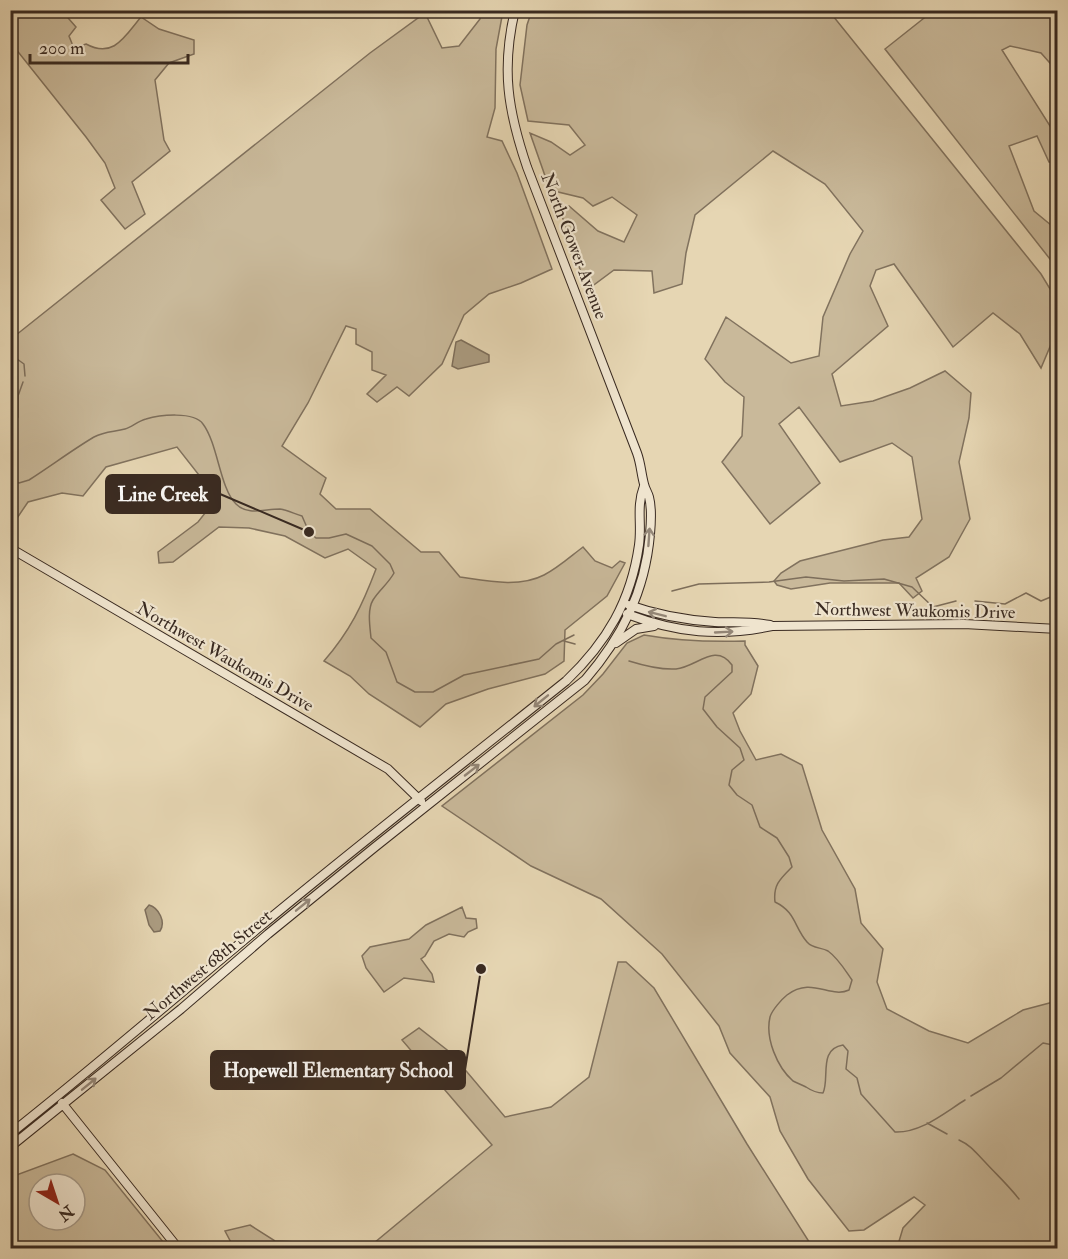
<svg xmlns="http://www.w3.org/2000/svg" width="1068" height="1259" font-family="'IM FELL Double Pica',serif">
<style>
.green{fill:#c9b99a;stroke:#81725e;stroke-width:1.5;fill-rule:evenodd}
.water{fill:#ab9c81;stroke:#7d6e5b;stroke-width:1.5}
.lines{fill:none;stroke-linecap:round;stroke-linejoin:round}
.stream{stroke:#7d6e5b;stroke-width:1.5}
.secondary-casing{stroke:#392a21;stroke-width:10}
.secondary{stroke:#efe4ce;stroke-width:8}
.oneway{stroke:#948778}
.labels{text-anchor:middle;dominant-baseline:central;stroke-width:4.5;stroke-linejoin:round;paint-order:stroke}
.street-label{font-size:18px;fill:#392a21;stroke:#efe4ce}
.leader{fill:none;stroke:#392a21;stroke-width:2}
.callout-dot{fill:#392a21;stroke:#efe4ce;stroke-width:2}
.callout{fill:#392a21;stroke:#392a21;stroke-width:2}
.callout-label{font-size:20px;text-anchor:middle;font-weight:bold;fill:#fff}
</style>
<rect width="100%" height="100%" fill="#e6d6b3"/>
<filter id="stains"><feTurbulence type="fractalNoise" baseFrequency=".00333" numOctaves="4"/><feColorMatrix values="0 0 0 0 .2 0 0 0 0 .09 0 0 0 0 .02 0 0 0 .5 -.17"/></filter>
<radialGradient id="worn" r=".72"><stop offset=".6" stop-color="#630" stop-opacity="0"/><stop offset="1" stop-color="#630" stop-opacity=".3"/></radialGradient>
<path class="green" d="M532,10l297,1 212,263 17,28 -1,28 -16,38 -21,-34 -27,-21 -40,34 -59,-83 -18,6 -6,16 18,40 -56,48 9,32 32,-5 37,-13 35,-17 26,22 -2,25 -10,44 11,57 -21,38 -33,21 6,13 -9,7 -14,-15h-69l-39,6 -14,-4 -3,-4 7,-8 19,-12 83,-21 26,-3 13,-18 -10,-62 -20,-14 -52,19 -41,-55 -20,17 41,59 -50,41 -48,-62 20,-26 2,-39 -19,-15 -20,-23 21,-42 65,46 28,-7 4,-39 27,-63 13,-23 -38,-47 -52,-33 -78,64 -9,38 -4,31 -28,9 -2,-22 -38,-1 -27,20 -26,-77 8,-7 29,25 26,11 13,-27 -25,-18 -19,9 -10,-8 -33,-8 -20,-57 21,9 19,13 15,-10 -16,-20 -41,-4 -8,-36 7,-60z
M10,11h52l14,16 -7,9 4,10h7l6,-2c28,15 39,-8 55,-27l18,12 35,11v14l-25,9 -14,17 9,60 6,11 -38,31 13,32 -20,15 -24,-29 14,-12 -10,-25 -19,-26 -75,-94z
M480,11h23l-7,38 -1,59 -8,29 15,4 15,32 35,96 -31,14 -32,11 -25,21 -22,49 -33,32 -12,-9 -20,15 -10,-8 19,-19 -14,-5v-18l-16,-8v-15l-10,-3 -38,77 -26,43 44,32 -6,16 16,15h34l51,43h18l21,25c27,4 59,11 84,-2 14,-7 27,-19 39,-28l12,14 17,7 8,-7 5,2 -18,33 -42,34 -1,31 -19,13 -57,15 -42,15 -26,23 -51,-33 -19,-18 -26,-15c26,-30 38,-55 52,-92l-28,-20 -23,9 -40,-22 -36,-8 -30,-1 -46,35 -14,1 -1,-11 40,-30 19,-24 -40,-51 -71,20 -23,29 -21,-3 -34,9 -17,25v-188l359,-286 55,-40 17,35 17,-2 21,-27z
M933,11h124v60l-16,-18 -31,-7 -8,4 55,87v26l-8,-1 -12,-26 -28,10 25,65 23,19v38l-172,-219z
M644,635c34,6 67,7 101,6v4l13,21 -7,28 -18,19 7,18 16,29 25,-6 21,11 20,65 33,59 6,34 22,26 -6,33 10,27 42,22 39,12 55,-33 34,-9v247h-160l6,-20 22,-23 -11,-8 -50,33 -15,1 -41,-52 -28,-48 -10,-34 -40,-44 -11,-27 -57,-72 -61,-55 -70,-33 -89,-60 141,-111 20,-21 24,-31z
M462,907l4,11 10,1 1,9 -9,4 -4,5 -15,-3 -15,7 -9,15 -4,3 11,15 2,8 -30,-4 -20,14 -18,-24 -4,-12 8,-9 39,-8 17,-14z
M618,962h8l28,26 93,156 66,104h-445l124,-103 -90,-105 17,-12 32,25 54,64 46,-10 38,-30z
M73,1154l32,16 63,78h-157v-71zM39,1184h36v36h-36z
M250,1225l25,16 46,2 4,5h-91l-9,-17z"/>
<path class="water" d="M461,340l28,15v7l-31,7 -6,-3 4,-24z
M149,905c10,3 17,17 11,26l-6,1 -5,-7 -4,-15z"/>
<g class="lines">
<path class="stream" d="M10,354l14,10 1,12
M10,434l8,-17v-21l5,-14
M10,456l3,24 6,3 10,-3c22,-14 43,-30 65,-43 11,-6 20,-5 31,-8 7,-2 13,-8 21,-10 13,-4 48,-8 57,5 15,20 17,65 33,80 12,12 28,5 44,5 7,1 15,5 22,7l7,16 7,6h13l17,-4 26,12 18,18 4,9c-6,11 -15,17 -21,27 -6,10 -3,27 -2,38l15,14 11,30 18,10h18l31,-17 75,-16 17,-15 18,-9
M672,591l27,-7 70,-2 37,-5 38,4 40,-2 28,8 21,20 23,-6
M975,601l30,3 21,-11 15,8 17,-7
M564,641l11,3
M629,661c16,5 31,9 47,8 21,-2 39,-27 56,-4v7l-27,25 -2,12 14,18 23,21 4,12 -12,10 -3,15 8,10 15,10 8,22 17,11 12,19 3,10c-12,12 -19,18 -17,35 21,10 19,25 32,40 6,7 14,5 21,9 10,7 17,19 24,29l-3,10c-19,9 -37,-14 -62,5 -5,4 -15,15 -17,22 -5,21 7,50 23,64 4,2 9,4 13,6 6,4 10,6 17,6 7,-15 -5,-44 20,-48l5,6 -2,18 11,9 4,16 34,38c26,1 49,-19 70,-32
M971,1096l30,-18 42,-35 15,3
M927,1123l20,11
M959,1140c13,6 17,13 26,22 12,13 23,23 34,37"/>
<defs>
<path id="secondary" d="M10,548l378,221 33,32
M629,605c28,10 56,15 86,17 19,1 37,-1 55,3
M627,614c50,19 93,23 145,12l192,-2 94,5
M616,643l20,-14 18,-3
M62,1103l116,145
M10,1134c86,-68 168,-139 252,-209 100,-83 203,-163 304,-244 41,-39 65,-80 73,-136 3,-21 -3,-38 5,-59
M10,1147l171,-138 87,-75 107,-87 210,-167c37,-43 60,-88 65,-146 1,-11 2,-26 -1,-37 -1,-4 -4,-8 -5,-13 -3,-11 -3,-20 -7,-31l-110,-286c-19,-56 -26,-98 -12,-157"/>
</defs>
<use href="#secondary" class="secondary-casing"/>
<use href="#secondary" class="secondary"/>
</g>
<defs><path id="oneway-shaft" d="M-6 0H5M1.5-3L5.5 0L1.5 3" fill="none" stroke-width="1.6" stroke-linecap="round" stroke-linejoin="round" transform="scale(1.5)"/></defs>
<g class="oneway">
<use href="#oneway-shaft" transform="translate(649 537) rotate(-86)"/>
<use href="#oneway-shaft" transform="translate(657 614) rotate(-166)"/>
<use href="#oneway-shaft" transform="translate(724 632) rotate(-3)"/>
<use href="#oneway-shaft" transform="translate(541 701) rotate(141)"/>
<use href="#oneway-shaft" transform="translate(472 770) rotate(-38)"/>
<use href="#oneway-shaft" transform="translate(303 905) rotate(-39)"/>
<use href="#oneway-shaft" transform="translate(89 1084) rotate(-39)"/>
</g>
<g class="labels">
<g class="street-label">
<text transform="translate(574 246) rotate(69)">North Gower Avenue</text>
<text transform="translate(915 611) rotate(1)">Northwest Waukomis Drive</text>
<text transform="translate(225 657) rotate(30)">Northwest Waukomis Drive</text>
<text transform="translate(208 965) rotate(-40)">Northwest 68th Street</text>
</g>
</g>
<path class="leader" d="M309 532L220 494M481 969L465 1070"/>
<g class="callout-dot">
<circle cx="309" cy="532" r="6"/>
<circle cx="481" cy="969" r="6"/>
</g>
<g class="callout">
<rect x="106" y="475" width="114" height="38" rx="6"/>
<rect x="211" y="1051" width="254" height="38" rx="6"/>
</g>
<g class="callout-label">
<text x="163" y="501">Line Creek</text>
<text x="338" y="1077">Hopewell Elementary School</text>
</g>
<rect width="1068" height="1259" fill="none" stroke="#e6d6b3" stroke-width="36"/>
<rect x="12" y="12" width="1044" height="1235" fill="none" stroke="#392a21" stroke-width="3"/>
<rect x="18" y="18" width="1032" height="1223" fill="none" stroke="#392a21" stroke-width="1.5"/>
<g transform="translate(57 1202) rotate(141)"><circle r="28" fill="#efe4ce" stroke="#a69a89" stroke-width="1.5"/>
<path d="M0-4.5L10 22L0 15L-10 22Z" fill="#8f2418"/>
<text y="-9" font-size="16" font-weight="bold" text-anchor="middle" fill="#392a21">N</text>
</g>
<path d="M30 54v9h158v-9" fill="none" stroke="#392a21" stroke-width="3"/>
<text x="39" y="54" font-size="18" fill="#392a21" stroke="#efe4ce" stroke-width="4.5" paint-order="stroke">200 m</text>
<rect width="100%" height="100%" filter="url(#stains)"/>
<rect width="100%" height="100%" fill="url(#worn)"/>
</svg>
